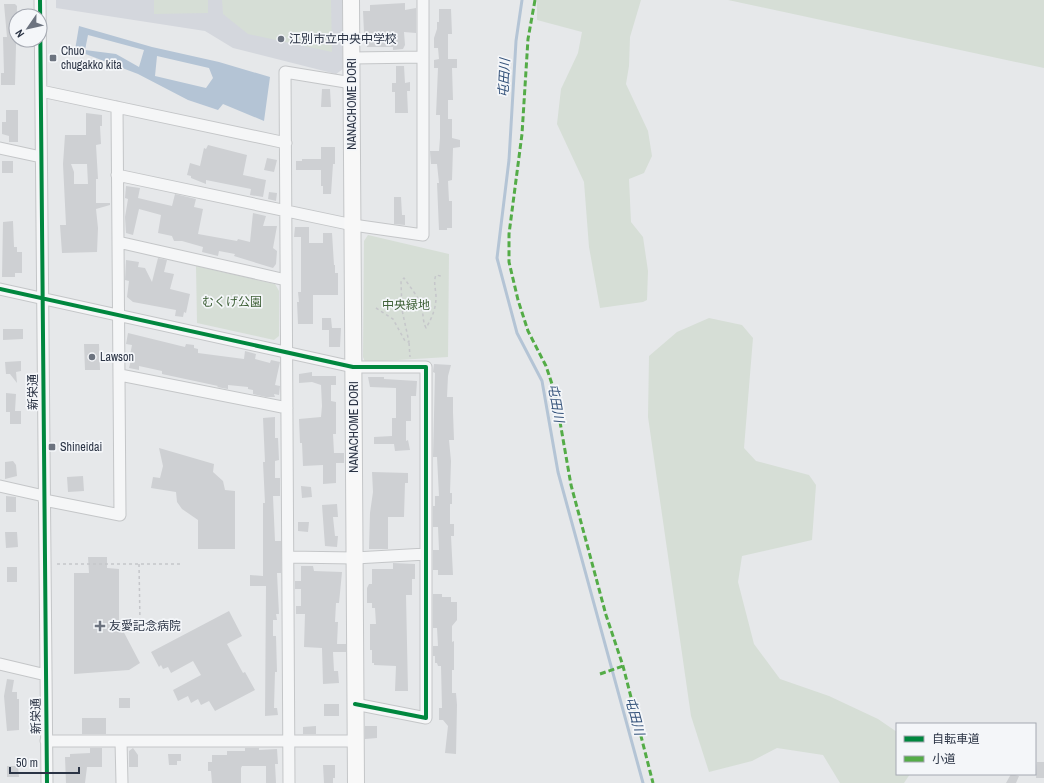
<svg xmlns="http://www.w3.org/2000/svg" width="1044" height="783" font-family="'Archivo Narrow','Noto Sans JP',sans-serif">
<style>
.built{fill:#d4d7dd}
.green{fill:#d6ded6}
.water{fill:#b4c4d5;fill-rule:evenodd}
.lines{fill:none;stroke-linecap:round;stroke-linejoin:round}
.stream{stroke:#b4c4d5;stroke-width:3}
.building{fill:#ced0d3;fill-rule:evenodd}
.street-casing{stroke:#c4c6c8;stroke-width:13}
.secondary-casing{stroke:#c4c6c8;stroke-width:18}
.path{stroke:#c5c6ca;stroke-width:1.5;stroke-dasharray:3 3;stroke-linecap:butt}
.street{stroke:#f5f6f7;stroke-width:11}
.secondary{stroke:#f8f8f8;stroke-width:16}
.quiet{stroke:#54ac47;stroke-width:3;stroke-dasharray:6 3;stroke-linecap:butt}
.cycleway-casing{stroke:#f4f6f9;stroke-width:6}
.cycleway{stroke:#00873e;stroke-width:4}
.poi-dot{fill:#6c737f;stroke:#f4f6f9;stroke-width:1.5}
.labels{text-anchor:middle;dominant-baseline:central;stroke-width:3.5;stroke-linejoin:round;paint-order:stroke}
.poi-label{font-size:12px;fill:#2b3445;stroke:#f4f6f9;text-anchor:start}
.street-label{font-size:12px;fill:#2b3445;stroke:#f4f6f9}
.park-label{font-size:12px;fill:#3f6138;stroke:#f4f6f9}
.water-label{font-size:13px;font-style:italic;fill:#34527a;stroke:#f4f6f9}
</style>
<rect width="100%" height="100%" fill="#e6e8ea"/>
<path class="built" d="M56,0h286l1,69 -7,5 -103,-26 -28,-17 -149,-23z"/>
<path class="green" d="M154,0h54v13l-54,1z
M222,0h109l1,52 -84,-18 -25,-20z
M537,0h104l-11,37 -1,29 -3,18 22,47 4,25 -8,17 -15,6 2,43 12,15 5,34 -1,29 -4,2 -43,6 -11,-61 -5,-65 -27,-58 4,-35 17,-36 4,-21 -45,-12z
M728,0h316v68z
M368,235l81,19 -1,103 -83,5 -2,-5 1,-116z
M196,266l79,18 4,7v45l-5,4 -77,-17z
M709,318l33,7 11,13 -9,110 12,13 53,14 7,10 -4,55 -70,16 -4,26 16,62 26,35 49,17 49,23 19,13v42h13l-6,9h-64l-17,-28 -46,-7 -25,13 -43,11 -18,-56 -43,-299 1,-61 28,-24z"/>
<path class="water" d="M79,26l73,21 67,15 51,15 -6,44 -41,-17 -5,6 -30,-10 -50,-26 -63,-24zM88,35l56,15 -5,17 -23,-13 -31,-4zM157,56l52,12 4,10 -7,10 -51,-12z"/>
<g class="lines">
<path class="stream" d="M522,0l-6,41 -7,119 -12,98 20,75 25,48 16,91 85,311"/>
</g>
<path class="building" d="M405,3v7l11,-2v25l-12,-1 1,13 -2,4 -10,1v-3h-26v-14h-3l-1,-22h7v-6z
M4,4h11l2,2 -2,79h-14v-12h3l-1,-36h4z
M439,9h12l1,25h-4v25h9v9h-5l1,32h-5v19h4v19l8,2v7l-7,1 -1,32 -4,1 1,20h3v27h-5v2h-8l-2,-47h2l-2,-19h-6l-1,-13h9l1,-13v-23h-4l2,-47h-4v-8l5,-1 -1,-11h-4v-10l3,-9v-7h2z
M396,66h8l1,17 5,-1v9h-3l1,22h-13v-21h-3v-9h4z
M322,89h8l1,18h-10z
M6,110h12v32h-9v-6l-7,-2v-12h4z
M86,113l16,2v11h-2l1,18 -5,1 2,34h-2v24h14v2l-14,4 2,19 -1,24 -35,1 -2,-28h6l-3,-61 2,-29h21zM71,164h16l1,20h-14v-12z
M208,145l39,10 -4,20 23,5 -3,17 -13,-2 1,-6 -45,-9v4l-15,-6v-2l-4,-1 3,-12 10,3 4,-18 2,1z
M321,147h14v17h-2l-2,30h-8v-8h-2v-16h-25v-9h6v-2h19z
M267,158l10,2 -3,12 -10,-2z
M2,161h11v12h-11z
M126,186l14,2 -2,10 21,5 13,3 3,-12 21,5 -2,8 9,2 -5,25 39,7 1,-2 12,3 3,-29 13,3 -3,10h14l-4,22 4,3 -1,13 -3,4 -39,-12 1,-2 -16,-3 -1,5 -16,-4 1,-5 -21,-6h-8l-2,-5 -14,-3 3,-18 -22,-6 -6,26 -7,-2 -1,-16 3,-18 -3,-1z
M269,192l8,1 -1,8 -8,-2z
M394,197h7l1,18h3v10l-11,-1z
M13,221l1,26h3v5h5v21h-7v4h-13l1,-55z
M295,227h14v16h14v-10h9l2,32h1v8h3v22h-25v29h-15l-1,-22h2l-1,-10h3v-55h-7z
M158,258l9,2 -3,12 10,2 -4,15 20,5 -4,19 -2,-1 -1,5 -8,-1 1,-6 -43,-8 -6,-5 2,-16 -4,-1 1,-20 13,2 -1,5 7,1 7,14z
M322,318h9l1,10h9l-1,19h-11v-17h-7z
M3,329h20v10l-20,1z
M128,333l57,14 1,-3 8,1v3l4,1v4l46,6 1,-8 11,3 -1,5 15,4 1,-3 9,2 -5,23 5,1 -1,9 -5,-1 1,3h-9l-13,-3v-4l-5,-1v-2l-20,-2v4l-11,-2 1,-1 -56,-12v-3l-23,-5v4l-10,-2 2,-8h-2l3,-15 -6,-1z
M84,344h15l1,26h-15z
M21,361v10l-5,1 1,11 -7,-9h-4l-1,-12z
M434,364l17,1 -3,11 -1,21h6v15l1,28h-5l2,21 -1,32h2v11h-2v20h4v12h-3l2,39h-15v-5h-5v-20h6l-1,-23h-5v-21h2v-10h4l-2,-39h-4l2,-84 -2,-1z
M312,372v4h24v9h-5v16l5,1v32h-3l1,19h10v10h-8v20l-13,1v-19l-20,1 -1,-23h-2l-1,-24 22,-2 1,-11 -1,-21 -9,-3 -13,1v-9z
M368,377h16v2l33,2 -1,15h-5v25h-5v20l2,-1 2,10 -15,1 -1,-7h-20v-7l18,-1v-18h4v-30l-26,-1z
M6,393l10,1 -1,17h6v13h-11v-12h-4z
M275,417v21h3l1,22 -4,1v17h5v18h-7l2,45h6v32h-4l2,41h-3l1,6h-4v16h3l1,36h-2l-1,36h3l1,7 -13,1 1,-130h-16v-11l13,1v-73h2l-2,-41h2l-2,-44z
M159,448l55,16 -1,8 10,9 2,9 10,1v58h-37v-29l-16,-11 -5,-7 -1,-10 -25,-4 2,-11 7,1 3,-12z
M13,461l3,4 1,11 -12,3v-17z
M372,472l36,1v10h-3l-1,34h-16v32h-19l1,-36 3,-21z
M83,476l1,15 -16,1 -1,-15z
M301,486l10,1 1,10 -10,1z
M6,496l10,1v15h-10z
M337,504l1,13h-5l2,19h3l-1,11 -12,-1 -3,-41z
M298,522h11l-1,10 -10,-1z
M5,532h12l1,15 -12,1z
M88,557h19v11l12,1v54l21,40 -11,7 -55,4v-101h15z
M393,563l22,1v15h-3v16h-6l2,96h-13l1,-25 -22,-1v-2h-2v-13h-2v-26h6l-1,-16h-3v-5h-5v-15l2,-4h3v-15h21z
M301,566h12l1,5 28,1 -3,31h-3l-1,19h3l-1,22h9v8h-13l1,19h4l1,12 -16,1 -1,-36 -18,-1 1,-33h-9v-8h5v-17h-6v-8h6z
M7,567h10v15h-10z
M433,594h9v3h9v5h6v18l-5,6v16l2,-1v29h-2v23h4l1,12 -1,49 -11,-1 3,-27 -5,-6h-4v-12h3l-1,-42h-3l-1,-3h-2v-7h-2v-10h5l-1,-18h-4z
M229,611l13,25 -15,8 16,29 2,-1 10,18 -40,21 -6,-10 -8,4 -3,-6 -7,4 -3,-7 -10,5 -5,-11 28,-15 -8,-14 -22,12 -3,-6 -5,2 -2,-4 -2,2 -8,-15z
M7,679l7,1 -2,12h5v7h2v31l-12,1 -3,-35z
M119,698h11v10h-11z
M324,704h15v12h-15z
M82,718h24v16h-24z
M316,726v8h-13v-7z
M365,726h12v12l-12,1z
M90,748h12v19h-15l-2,16h-19l-1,-26h5v-3l20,-1z
M133,748l5,7v12h-9v-16z
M245,748h14v2l18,-1 1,15h-3l1,19h-10v-17h-24l-1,2v15h-29l-1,-12h-3v-9h4v-7h15v-4h18z
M168,754h13v7h-4v4h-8z
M1037,762h7v16h-8z
M323,765h12v13h-2v5h-9z
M7,766h11l1,11h-12z
M1011,774l8,2 -3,7h-10z"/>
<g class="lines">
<defs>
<path id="street" d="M40,0l7,783
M352,58l71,-1
M41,91l245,52
M0,148l41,9
M117,175l236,50 70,10v-235
M118,242l168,38
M0,289l353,78h73v351l-71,-14
M120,375l167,33
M0,486l44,10
M44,500l76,15 -3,-408
M288,557l67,1 71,-4
M0,664l46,11
M46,741h309
M121,741l1,42
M289,783l-4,-711 67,11"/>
<path id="secondary" d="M351,0l5,783"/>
</defs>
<use href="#street" class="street-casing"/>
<use href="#secondary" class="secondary-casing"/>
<path class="path" d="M376,308l17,11 12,22 4,1 -7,-32 -1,-29 3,-3c6,9 14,18 17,28 3,8 1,14 5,22 6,-10 10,-20 10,-31 0,-8 -3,-15 0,-22l5,1
M409,343l1,14
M57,564h126
M139,564l1,58"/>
<use href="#street" class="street"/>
<use href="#secondary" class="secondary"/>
<path class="quiet" d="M535,0l-7,39 -6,95 -13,100v28l9,38 10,31 18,35 9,27 16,92 35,130 17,51 30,117
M600,674l23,-8"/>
<defs>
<path id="cycleway" d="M40,0l7,783
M0,289l353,78h73v351l-71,-14"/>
</defs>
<use href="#cycleway" class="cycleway-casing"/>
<use href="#cycleway" class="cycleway"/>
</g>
<g class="poi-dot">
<circle cx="281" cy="39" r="4"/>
<rect x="49" y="54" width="8" height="8" rx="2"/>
<circle cx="92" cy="357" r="4"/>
<rect x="48" y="443" width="8" height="8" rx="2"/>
<path d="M98 620h4v4h4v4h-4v4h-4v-4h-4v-4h4z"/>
</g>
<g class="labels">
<g class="poi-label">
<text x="289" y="39">江別市立中央中学校</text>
<text x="61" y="51">Chuo<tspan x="61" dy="14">chugakko kita</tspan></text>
<text x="100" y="357">Lawson</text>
<text x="60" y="447">Shineidai</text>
<text x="109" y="626">友愛記念病院</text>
</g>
<g class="street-label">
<text transform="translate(352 104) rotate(-90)">NANACHOME DORI</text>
<text transform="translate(33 392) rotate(-90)">新栄通</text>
<text transform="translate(354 427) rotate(-90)">NANACHOME DORI</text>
<text transform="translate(36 716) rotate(-91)">新栄通</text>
</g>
<g class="park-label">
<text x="232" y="302">むくげ公園</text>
<text x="406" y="305">中央緑地</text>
</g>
<g class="water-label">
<text transform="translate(504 78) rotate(-87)">屯田川</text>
<text transform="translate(556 403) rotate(80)">屯田川</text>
<text transform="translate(635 716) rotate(75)">屯田川</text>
</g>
</g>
<rect x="896" y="723" width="140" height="52" fill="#f4f6f9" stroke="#a4a8b1"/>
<rect x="904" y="736" width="20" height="6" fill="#00873e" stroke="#a4a8b1"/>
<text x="932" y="743" font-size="12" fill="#2b3445">自転車道</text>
<rect x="904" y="756" width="20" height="6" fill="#54ac47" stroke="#a4a8b1"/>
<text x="932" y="763" font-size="12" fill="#2b3445">小道</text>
<g transform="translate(28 28) rotate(236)"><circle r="19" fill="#f4f6f9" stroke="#a4a8b1"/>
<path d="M0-3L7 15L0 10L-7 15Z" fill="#6c737f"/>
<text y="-6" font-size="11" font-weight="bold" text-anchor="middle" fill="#2b3445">N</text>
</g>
<path d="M10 767v6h69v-6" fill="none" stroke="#2b3445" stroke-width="2"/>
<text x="16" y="767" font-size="12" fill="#2b3445" stroke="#f4f6f9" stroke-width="3" paint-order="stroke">50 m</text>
</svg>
